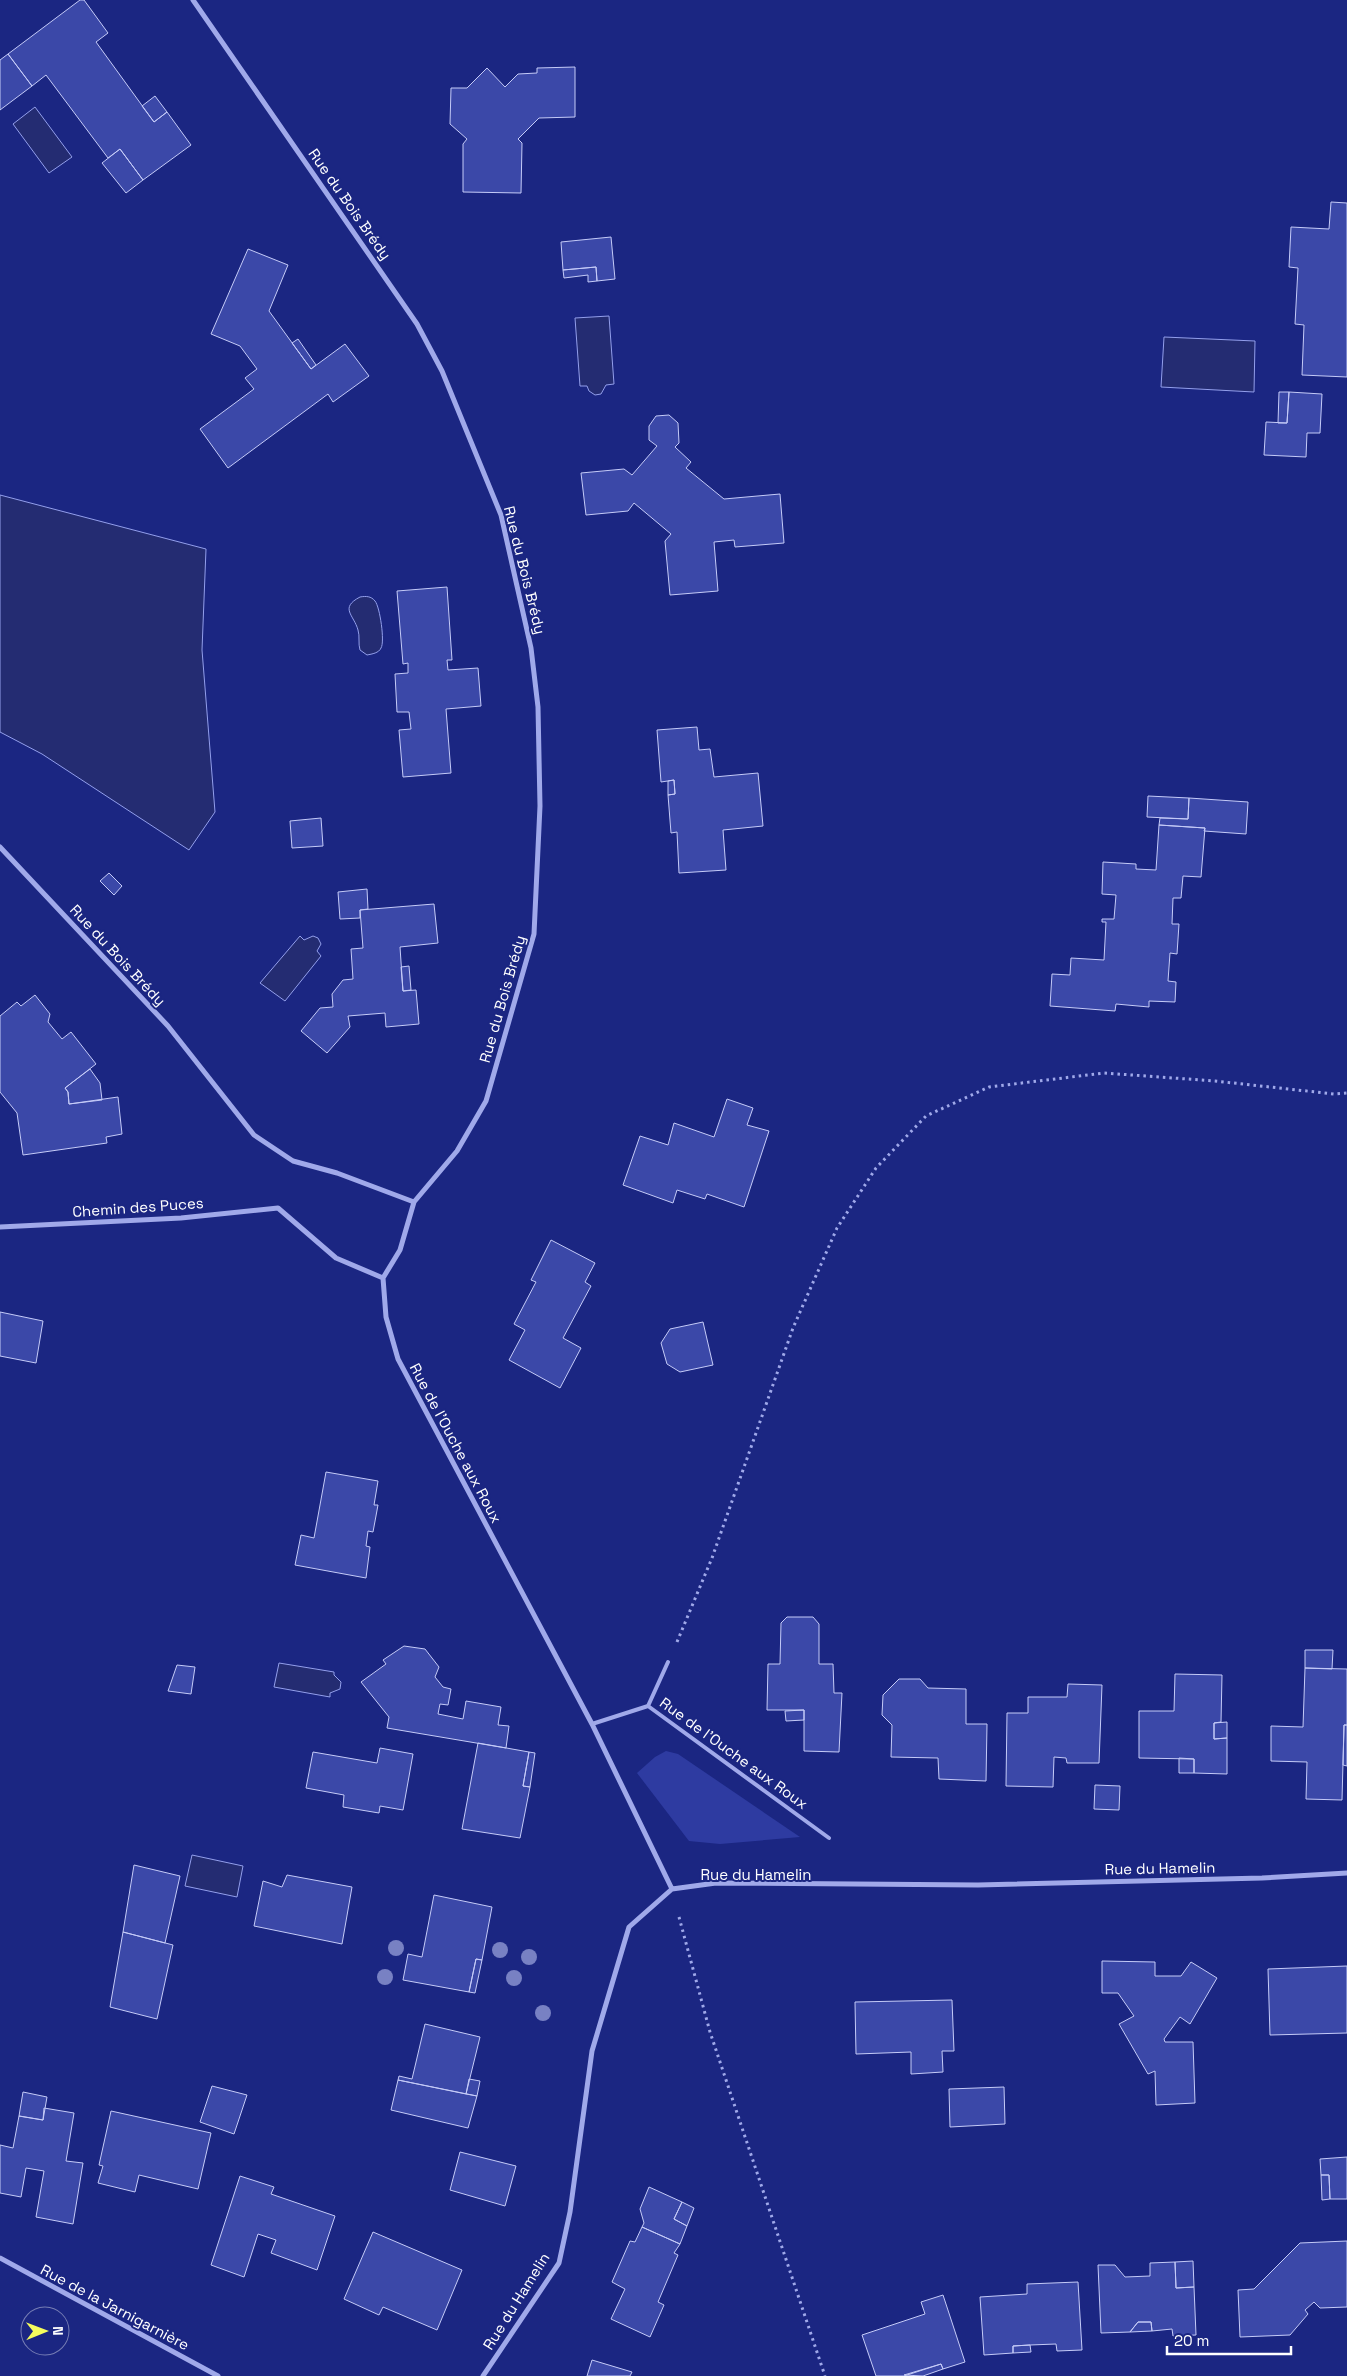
<svg xmlns="http://www.w3.org/2000/svg" width="1347" height="2376" font-family="'Space Grotesk',sans-serif">
<style>
.green{fill:#2e3ba1}
.water{fill:#242c72;stroke:#939fec}
.building{fill:#3b48a8;stroke:#c5cbf8}
.lines{fill:none;stroke-linecap:round;stroke-linejoin:round}
.path{stroke:#a0a9ea;stroke-width:3;stroke-dasharray:2.5 4;stroke-linecap:butt}
.lane{stroke:#a0a9ea;stroke-width:4}
.street{stroke:#a0a9ea;stroke-width:5}
.tree{fill:#7881c3}
.labels{text-anchor:middle;dominant-baseline:central;stroke-width:4;stroke-linejoin:round;paint-order:stroke}
.street-label{font-size:15px;fill:#fff;stroke:#1b2682}
</style>
<rect width="100%" height="100%" fill="#1b2682"/>
<path class="green" d="M666,1751l12,3 122,83 -80,7 -31,-3 -52,-68 18,-16z"/>
<path class="water" d="M35,107l37,50 -23,16 -36,-49z
M609,316l5,68 -8,1 -5,9 -6,1 -6,-4 -2,-5h-7l-5,-68z
M1164,337l91,4 -1,51 -93,-5z
M0,495l206,54 -4,101 13,162 -26,38 -147,-96 -42,-22z
M360,597c6,-1 11,-1 15,4 5,6 10,41 6,47 -2,5 -9,6 -14,7l-7,-5c-2,-6 0,-14 -2,-20 -4,-15 -19,-22 2,-33z
M300,936l4,4 9,-4 5,2 3,6 -4,7 4,5 -36,45 -25,-18z
M279,1663l55,9v3l7,7 -1,7 -10,4v4l-56,-10z
M192,1855l51,11 -6,31 -52,-11z"/>
<path class="building" d="M80,0h4l24,33 -12,9 58,80 13,-10 24,33 -48,35 -23,-31 -12,9 -62,-83 -14,11 -24,-32z
M8,54l24,32 -32,24v-50z
M575,67v50l-36,1 -21,21 4,4 -1,50 -58,-1v-48l4,-5 -17,-15 1,-36h16l20,-20 18,19 13,-13 19,-1v-5z
M155,96l12,16 -13,10 -12,-16z
M120,149l23,31 -17,13 -24,-30z
M1331,202l16,1v174l-45,-2 2,-50 -9,-1 3,-56 -9,-1 2,-40 38,2z
M611,237l4,42 -18,2 -1,-14 -33,3 -2,-28z
M248,249l40,16 -19,46 42,58 34,-25 24,32 -36,26 -5,-8 -100,74 -28,-39 54,-40 -9,-11 12,-9 -17,-23 -29,-12z
M596,267l1,14 -9,1v-7l-24,3 -1,-8z
M298,339l18,26 -5,4 -19,-26z
M1279,392h10l-2,31h-9z
M1289,392l33,2 -2,39h-13l-1,24 -42,-2 2,-33 21,1z
M669,415l9,8 1,20 -4,4 16,15 -5,6 38,31 56,-5 4,49 -49,4 -1,-7 -20,2 4,49 -48,4 -5,-54 6,-7 -37,-31 -6,8 -42,4 -5,-42 43,-4 8,6 25,-29 -8,-6v-14l7,-10z
M447,587l5,73h-5l1,10 30,-2 3,38 -35,3 5,64 -48,4 -4,-47 12,-1 -2,-17h-12l-2,-38 13,-1v-10l-5,1 -6,-73z
M697,727l2,23 11,-1 4,28 44,-4 5,53 -40,4 3,40 -47,3 -2,-41 -6,1 -3,-38 7,-1 -1,-14 -13,2 -4,-52z
M674,780l1,14 -7,1v-14z
M1148,796l41,2 -1,21 -41,-2z
M1189,798l59,4 -2,32 -42,-3 1,-3 -46,-3 1,-7 28,1z
M321,818l2,28 -31,2 -2,-27z
M1159,825l46,3 -4,49 -18,-1 -2,22h-8l-1,26h7l-2,30 -7,-1 -2,28 8,1 -1,20 -26,-1v6l-33,-3 -1,7 -65,-5 2,-32 18,1 1,-17 33,2 2,-38h-4v-3h12l2,-24 -14,-1 1,-32 33,2v5l20,1z
M109,873l13,13 -8,9 -14,-14z
M367,889l1,20 -8,1v8l-20,1 -2,-27z
M434,904l4,39 -38,4 3,44 13,-1 3,34 -33,3 -1,-14 -37,3 2,11 -23,26 -26,-22 19,-23 13,-1 -1,-13 11,-14 10,-1 -2,-30 12,-1 -3,-38z
M409,966l2,24 -8,1 -2,-24z
M35,995l15,19 -2,8 14,17 9,-7 25,32 -31,24 3,4 1,12 49,-7 4,37 -16,3 1,6 -84,12 -6,-42 -17,-21v-76l17,-14 4,4z
M90,1069l10,14 2,17 -33,4 -1,-12 -3,-4z
M727,1099l26,9 -6,17 22,6 -25,76 -37,-13 -2,5 -28,-9 -4,13 -50,-18 17,-49 28,9 6,-22 40,14z
M551,1240l44,23 -10,19 6,4 -28,52 18,10 -21,40 -51,-28 16,-30 -11,-6 22,-42 -5,-2z
M0,1312l43,9 -7,42 -36,-7z
M703,1322l10,43 -33,7 -13,-8 -6,-21 9,-14z
M326,1472l52,9 -4,24h4l-5,27 -5,-1 -2,15 4,1 -4,31 -71,-13 6,-30 13,3z
M787,1617h26l6,7v40h14l1,29h8l-3,59 -35,-1v-41h-37l1,-46h12l1,-41z
M404,1646l21,3 14,18 -4,10 8,10 8,2 -3,16 -8,-1 -2,10 25,5 3,-18 35,6 -3,18 11,1 -3,22 -119,-20 2,-11 -28,-35 25,-18 -3,-4z
M1305,1650h28l-1,19 -27,-1z
M177,1665l18,2 -4,27 -23,-3z
M1305,1668l42,1v56h-3l-2,75 -36,-1 1,-37 -36,-1v-35l32,1z
M1175,1674l47,1 -1,47 -7,1v16l13,-1v36l-33,-1v-14l-55,-1v-47h35z
M899,1679h21l8,9 38,1v35h21l-1,57 -47,-2 -1,-21 -47,-1 1,-32 -10,-10 1,-20z
M1068,1684l34,1 -3,78h-32l-1,-5 -12,-1 -1,30 -47,-1 1,-73h21v-16h39z
M804,1710v10l-18,1 -1,-10z
M1227,1722v16l-13,1v-16z
M1344,1725h3v41l-4,-1z
M478,1743l51,9 -6,34 7,1 -10,51 -58,-9z
M380,1748l33,6 -10,56 -23,-4 -1,7 -36,-6 1,-12 -38,-7 7,-36 64,11z
M529,1752l6,1 -5,34 -7,-1z
M1179,1758l15,1v14h-15z
M1095,1785l25,1 -1,24 -25,-1z
M134,1865l46,11 -15,67 -42,-11z
M287,1875l65,12 -10,57 -88,-18 9,-45 19,6z
M434,1895l58,12 -10,53 -6,-1 -7,33 -66,-12 5,-26 14,3z
M123,1932l50,13 -16,74 -47,-12z
M476,1959l6,1 -7,33 -6,-1z
M1102,1961l53,1v14h26l10,-14 26,16 -27,46 -10,-7 -16,22 1,3h28l2,61 -39,2 -1,-34 -7,3 -29,-50 15,-8 -16,-23h-16z
M1347,1966v67l-77,2 -2,-66z
M952,2000l2,51h-12l1,21 -32,2v-22l-55,2 -1,-52z
M425,2024l55,13 -14,57 -68,-14 1,-4 13,3z
M469,2079l11,2 -3,15 -11,-2z
M398,2080l79,16 -9,32 -77,-18z
M212,2086l35,9 -13,39 -34,-12z
M1004,2087l1,37 -55,3 -1,-38z
M23,2092l24,5 -4,23 -24,-4z
M44,2108l30,5 -8,48 17,2 -10,61 -37,-7 8,-46 -18,-3 -5,29 -21,-4v-48l13,3 6,-32 24,4z
M111,2111l100,22 -13,56 -59,-14 -4,17 -37,-9 5,-17 -4,-1z
M460,2152l56,14 -11,40 -55,-16z
M1347,2157v42h-17l-1,-24h-8l-1,-16z
M1321,2175h8l1,24 -8,1z
M240,2176l34,11 -3,7 64,22 -18,54 -46,-17 5,-13 -18,-6 -14,43 -33,-12z
M649,2187l33,15 -8,17 13,7 -7,18 -38,-17 2,-4 -4,-14z
M682,2202l12,6 -7,18 -13,-7z
M642,2227l38,17 -6,9 4,2 -20,47 6,3 -14,32 -39,-18 14,-30 -13,-7 18,-41 5,1z
M373,2232l89,38 -25,60 -54,-23 -4,8 -35,-16z
M1347,2241v66l-27,1 -6,-6 -9,8 3,4 -18,21 -50,2 -2,-47 16,-1 46,-46z
M1193,2261l1,26 -18,1 -1,-26z
M1175,2262l1,26 18,-1 2,48 -23,1 -1,-7 -20,2 -1,-9h-13l-8,10 -29,1 -3,-68h17l10,12 25,-1v-13z
M1078,2282l4,68 -25,1 -1,-7 -26,1 -17,1v7l-29,2 -4,-58 47,-3v-10z
M943,2295l22,67 -22,7 -2,-5 -37,12h-28l-14,-41 63,-21 -4,-12z
M1138,2322h13l1,9 -22,1z
M1030,2345l1,7 -18,1v-7z
M592,2360l40,12 -2,4h-43z
M941,2364l2,5 -20,7 -19,-1z"/>
<g class="lines">
<path class="path" d="M677,1642l35,-84 81,-230 44,-100 39,-60 50,-52 63,-29 115,-14 111,8 119,13 13,-1
M679,1917l31,115 115,344"/>
<path class="lane" d="M648,1706l20,-44
M592,1724l56,-18 181,132"/>
<path class="street" d="M193,0l224,324 25,47 59,144 30,133 7,59 2,99 -6,128 -48,167 -29,50 -43,51 -14,48 -17,28
M0,847l168,179 86,109 39,26 44,12 77,29
M0,1227l181,-9 97,-10 58,50 47,20
M383,1278l3,39 12,42 194,365 80,165
M0,2258l218,118
M483,2376l76,-113 11,-51 22,-161 37,-124 43,-38 44,-6 262,2 284,-7 85,-5"/>
</g>
<g class="tree">
<circle cx="396" cy="1948" r="8"/>
<circle cx="500" cy="1950" r="8"/>
<circle cx="529" cy="1957" r="8"/>
<circle cx="385" cy="1977" r="8"/>
<circle cx="514" cy="1978" r="8"/>
<circle cx="543" cy="2013" r="8"/>
</g>
<g class="labels">
<g class="street-label">
<text transform="translate(350 204) rotate(55)">Rue du Bois Brédy</text>
<text transform="translate(525 570) rotate(76)">Rue du Bois Brédy</text>
<text transform="translate(118 955) rotate(47)">Rue du Bois Brédy</text>
<text transform="translate(502 999) rotate(-74)">Rue du Bois Brédy</text>
<text transform="translate(138 1207) rotate(-4)">Chemin des Puces</text>
<text transform="translate(456 1443) rotate(62)">Rue de l'Ouche aux Roux</text>
<text transform="translate(734 1753) rotate(36)">Rue de l'Ouche aux Roux</text>
<text transform="translate(1160 1868) rotate(-1)">Rue du Hamelin</text>
<text x="756" y="1874">Rue du Hamelin</text>
<text transform="translate(516 2301) rotate(-58)">Rue du Hamelin</text>
<text transform="translate(115 2307) rotate(28)">Rue de la Jarnigarnière</text>
</g>
</g>
<g transform="translate(45 2331) rotate(89)"><circle r="24" fill="#1b2682" stroke="#767db4"/>
<path d="M0-4L9 19L0 12L-9 19Z" fill="#f5fc5d"/>
<text y="-8" font-size="14" font-weight="bold" text-anchor="middle" fill="#ffffff">N</text>
</g>
<path d="M1167 2346v8h124v-8" fill="none" stroke="#ffffff" stroke-width="2.5"/>
<text x="1174" y="2346" font-size="15" fill="#ffffff" stroke="#1b2682" stroke-width="4" paint-order="stroke">20 m</text>
</svg>
